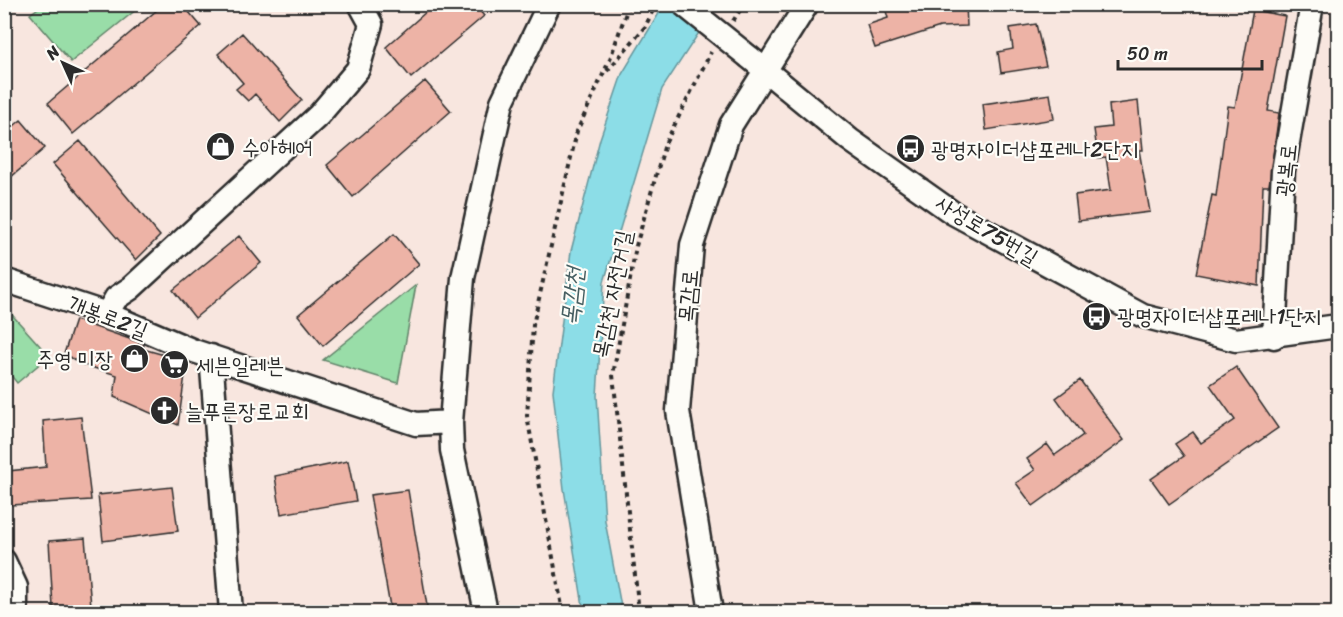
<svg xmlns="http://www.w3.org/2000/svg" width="1343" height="617" font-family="Sriracha,'Poor Story',sans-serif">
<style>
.green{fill:#99dda8;stroke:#62846a;stroke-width:1.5}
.water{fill:#8cdde7;stroke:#65969c;stroke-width:1.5}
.building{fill:#edb3a6;stroke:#2b2b2b;stroke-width:1.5}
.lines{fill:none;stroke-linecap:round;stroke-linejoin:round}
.minor-casing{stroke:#2b2b2b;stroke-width:27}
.path{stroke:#2b2b2b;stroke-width:4;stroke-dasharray:4.5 4.5;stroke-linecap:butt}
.minor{stroke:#fdfcf7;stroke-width:22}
.minor-bridge-casing{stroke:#2b2b2b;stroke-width:27;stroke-linecap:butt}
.minor-bridge{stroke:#fdfcf7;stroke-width:22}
.labels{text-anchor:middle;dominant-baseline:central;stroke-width:4.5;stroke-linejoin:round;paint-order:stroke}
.poi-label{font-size:22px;fill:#2b2b2b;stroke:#fdfcf7;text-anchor:start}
.street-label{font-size:22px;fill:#2b2b2b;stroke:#fdfcf7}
.water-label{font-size:24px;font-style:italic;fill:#486063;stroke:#fdfcf7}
</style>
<rect width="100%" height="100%" fill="#f8e6df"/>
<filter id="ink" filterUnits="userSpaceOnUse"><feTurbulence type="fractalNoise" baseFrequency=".0167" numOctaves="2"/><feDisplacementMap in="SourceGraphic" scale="12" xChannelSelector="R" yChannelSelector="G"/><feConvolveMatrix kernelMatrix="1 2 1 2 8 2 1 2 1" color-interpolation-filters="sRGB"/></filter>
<g filter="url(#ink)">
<path class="green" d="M42,5v-1l100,1 -71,57 -41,-48z
M416,285l-18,98 -75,-23z
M5,307l44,49 -32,27 -12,-15z"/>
<path class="water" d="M664,5h53l-55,84 -58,193 -7,114 8,125 17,91h-38l-20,-123 -11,-98 18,-140 29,-112 22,-65z"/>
<path class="building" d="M164,4h18l19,22 -128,108 -25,-31z
M435,4h39l10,12 -73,62 -25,-31z
M884,4h23l2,5 15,-5h42l1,22 -27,1 -65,21 -8,-23 21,-7z
M1253,10l32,6 -17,95 11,2 -10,73h-6l-4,100 -63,-12 16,-79 4,1 12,-90 7,1z
M1036,24l10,42 -45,7 -3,-21 15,-3 -3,-21z
M242,33l60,67 -22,22 -25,-28 -7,7 -12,-12 7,-6 -25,-29z
M425,81l26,30 -98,86 -26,-32z
M1050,94l4,25 -68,11 -3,-26z
M1138,101l5,49h-4l11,62 -72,9 -3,-26 36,-5 -5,-33 -8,1 -4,-29 17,-2 -2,-22z
M21,120l24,28 -41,35v-49z
M80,141l80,95 -24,24 -83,-96z
M394,234l25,30 -96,82 -25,-31z
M239,236l22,27 -66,55 -22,-28z
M75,320l69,24 -1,5 32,9 11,10 -8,57 -64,-28 3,-22 -33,-10 -20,-11z
M1236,367l42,61 -109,76 -18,-25 33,-23 -9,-12 18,-12 8,11 34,-23 -25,-35z
M1080,380l44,60 -91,66 -17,-23 19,-13 -8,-11 20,-15 8,11 28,-20 -27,-37z
M81,417l10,83 -80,5 -3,-34 38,-4 -3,-46z
M348,461l8,40 -75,13 -6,-38z
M172,487l6,44 -75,10 -5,-46z
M408,490l20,122h-37l-21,-117z
M85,538l6,68 -38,1 -4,-66z"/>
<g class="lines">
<defs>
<path id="minor" d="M749,57l101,83 103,73 190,103 93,24 102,-14
M4,280l103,34 87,37 222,73 35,-2
M107,314l9,-16 15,-10 188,-173 39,-46 13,-45 -11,-20
M1274,337l9,-166 29,-167
M211,356l20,256
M4,561l12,26v25
M486,612l-34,-162 -1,-28 12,-144 39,-176 47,-98
M711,612l-33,-201 14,-166 39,-120 76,-121"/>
</defs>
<use href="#minor" class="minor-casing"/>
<path class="path" d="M733,21l11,-17
M607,71l38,-44 11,-23
M563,612l-36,-196 6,-91 44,-194 33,-72 19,-55
M639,612l-26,-237 23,-129 29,-102 46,-92"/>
<use href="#minor" class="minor"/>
<defs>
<path id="minor-bridge" d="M683,4l66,53"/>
</defs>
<use href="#minor-bridge" class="minor-bridge-casing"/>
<use href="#minor-bridge" class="minor-bridge"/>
</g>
</g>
<defs>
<symbol id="shop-disc" viewBox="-11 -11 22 22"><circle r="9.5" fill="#2b2b2b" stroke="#fdfcf7"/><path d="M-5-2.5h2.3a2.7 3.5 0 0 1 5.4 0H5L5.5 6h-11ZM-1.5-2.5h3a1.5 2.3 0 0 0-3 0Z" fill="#fff"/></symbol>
<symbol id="bus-disc" viewBox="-11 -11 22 22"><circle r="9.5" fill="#2b2b2b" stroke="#fdfcf7"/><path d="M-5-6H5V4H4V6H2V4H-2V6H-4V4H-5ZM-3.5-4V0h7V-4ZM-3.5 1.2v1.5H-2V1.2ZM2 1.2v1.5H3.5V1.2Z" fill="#fff"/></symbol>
<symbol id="supermarket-disc" viewBox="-11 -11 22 22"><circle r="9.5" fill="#2b2b2b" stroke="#fdfcf7"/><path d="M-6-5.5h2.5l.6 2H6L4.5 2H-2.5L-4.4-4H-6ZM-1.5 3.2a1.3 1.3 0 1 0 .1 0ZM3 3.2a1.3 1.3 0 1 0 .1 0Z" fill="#fff"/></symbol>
<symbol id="church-disc" viewBox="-11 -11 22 22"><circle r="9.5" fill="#2b2b2b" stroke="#fdfcf7"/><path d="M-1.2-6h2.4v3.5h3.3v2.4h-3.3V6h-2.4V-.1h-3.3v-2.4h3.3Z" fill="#fff"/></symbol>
</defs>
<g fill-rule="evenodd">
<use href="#shop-disc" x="204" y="130" width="33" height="33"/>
<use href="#bus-disc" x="894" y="132" width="33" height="33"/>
<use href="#bus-disc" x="1080" y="300" width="33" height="33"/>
<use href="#shop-disc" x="118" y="342" width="33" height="33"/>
<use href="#supermarket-disc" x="158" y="348" width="33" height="33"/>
<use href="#church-disc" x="148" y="394" width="33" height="33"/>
</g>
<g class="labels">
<g class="poi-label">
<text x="242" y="147">수아헤어</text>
<text x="931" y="149">광명자이더샵포레나2단지</text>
<text x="1117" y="316">광명자이더샵포레나1단지</text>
<text x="113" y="359" text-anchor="end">주영 미장</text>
<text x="196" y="365">세븐일레븐</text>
<text x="185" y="411">늘푸른장로교회</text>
</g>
<g class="street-label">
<text transform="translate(1286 170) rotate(-84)">광복로</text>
<text transform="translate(987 230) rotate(31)">사성로75번길</text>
<text transform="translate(612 294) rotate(-79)">목감천 자전거길</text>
<text transform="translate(688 296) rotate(-85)">목감로</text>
<text transform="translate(108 317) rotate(21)">개봉로2길</text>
</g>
<g class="water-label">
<text transform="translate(572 296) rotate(-84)">목감천</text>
</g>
</g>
<rect width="1343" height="617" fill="none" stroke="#fdfcf7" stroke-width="24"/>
<rect x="12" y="12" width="1319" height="593" fill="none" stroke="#2b2b2b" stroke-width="2" filter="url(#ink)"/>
<g transform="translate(63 63) rotate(315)" stroke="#fdfcf7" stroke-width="4.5" paint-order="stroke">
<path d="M0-4.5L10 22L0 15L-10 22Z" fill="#2b2b2b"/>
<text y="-9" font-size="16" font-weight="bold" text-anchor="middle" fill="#2b2b2b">N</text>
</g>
<path d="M1118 60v9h144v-9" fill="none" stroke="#2b2b2b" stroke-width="3"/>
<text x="1127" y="60" font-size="18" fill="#2b2b2b" stroke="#fdfcf7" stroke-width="4.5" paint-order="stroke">50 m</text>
</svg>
